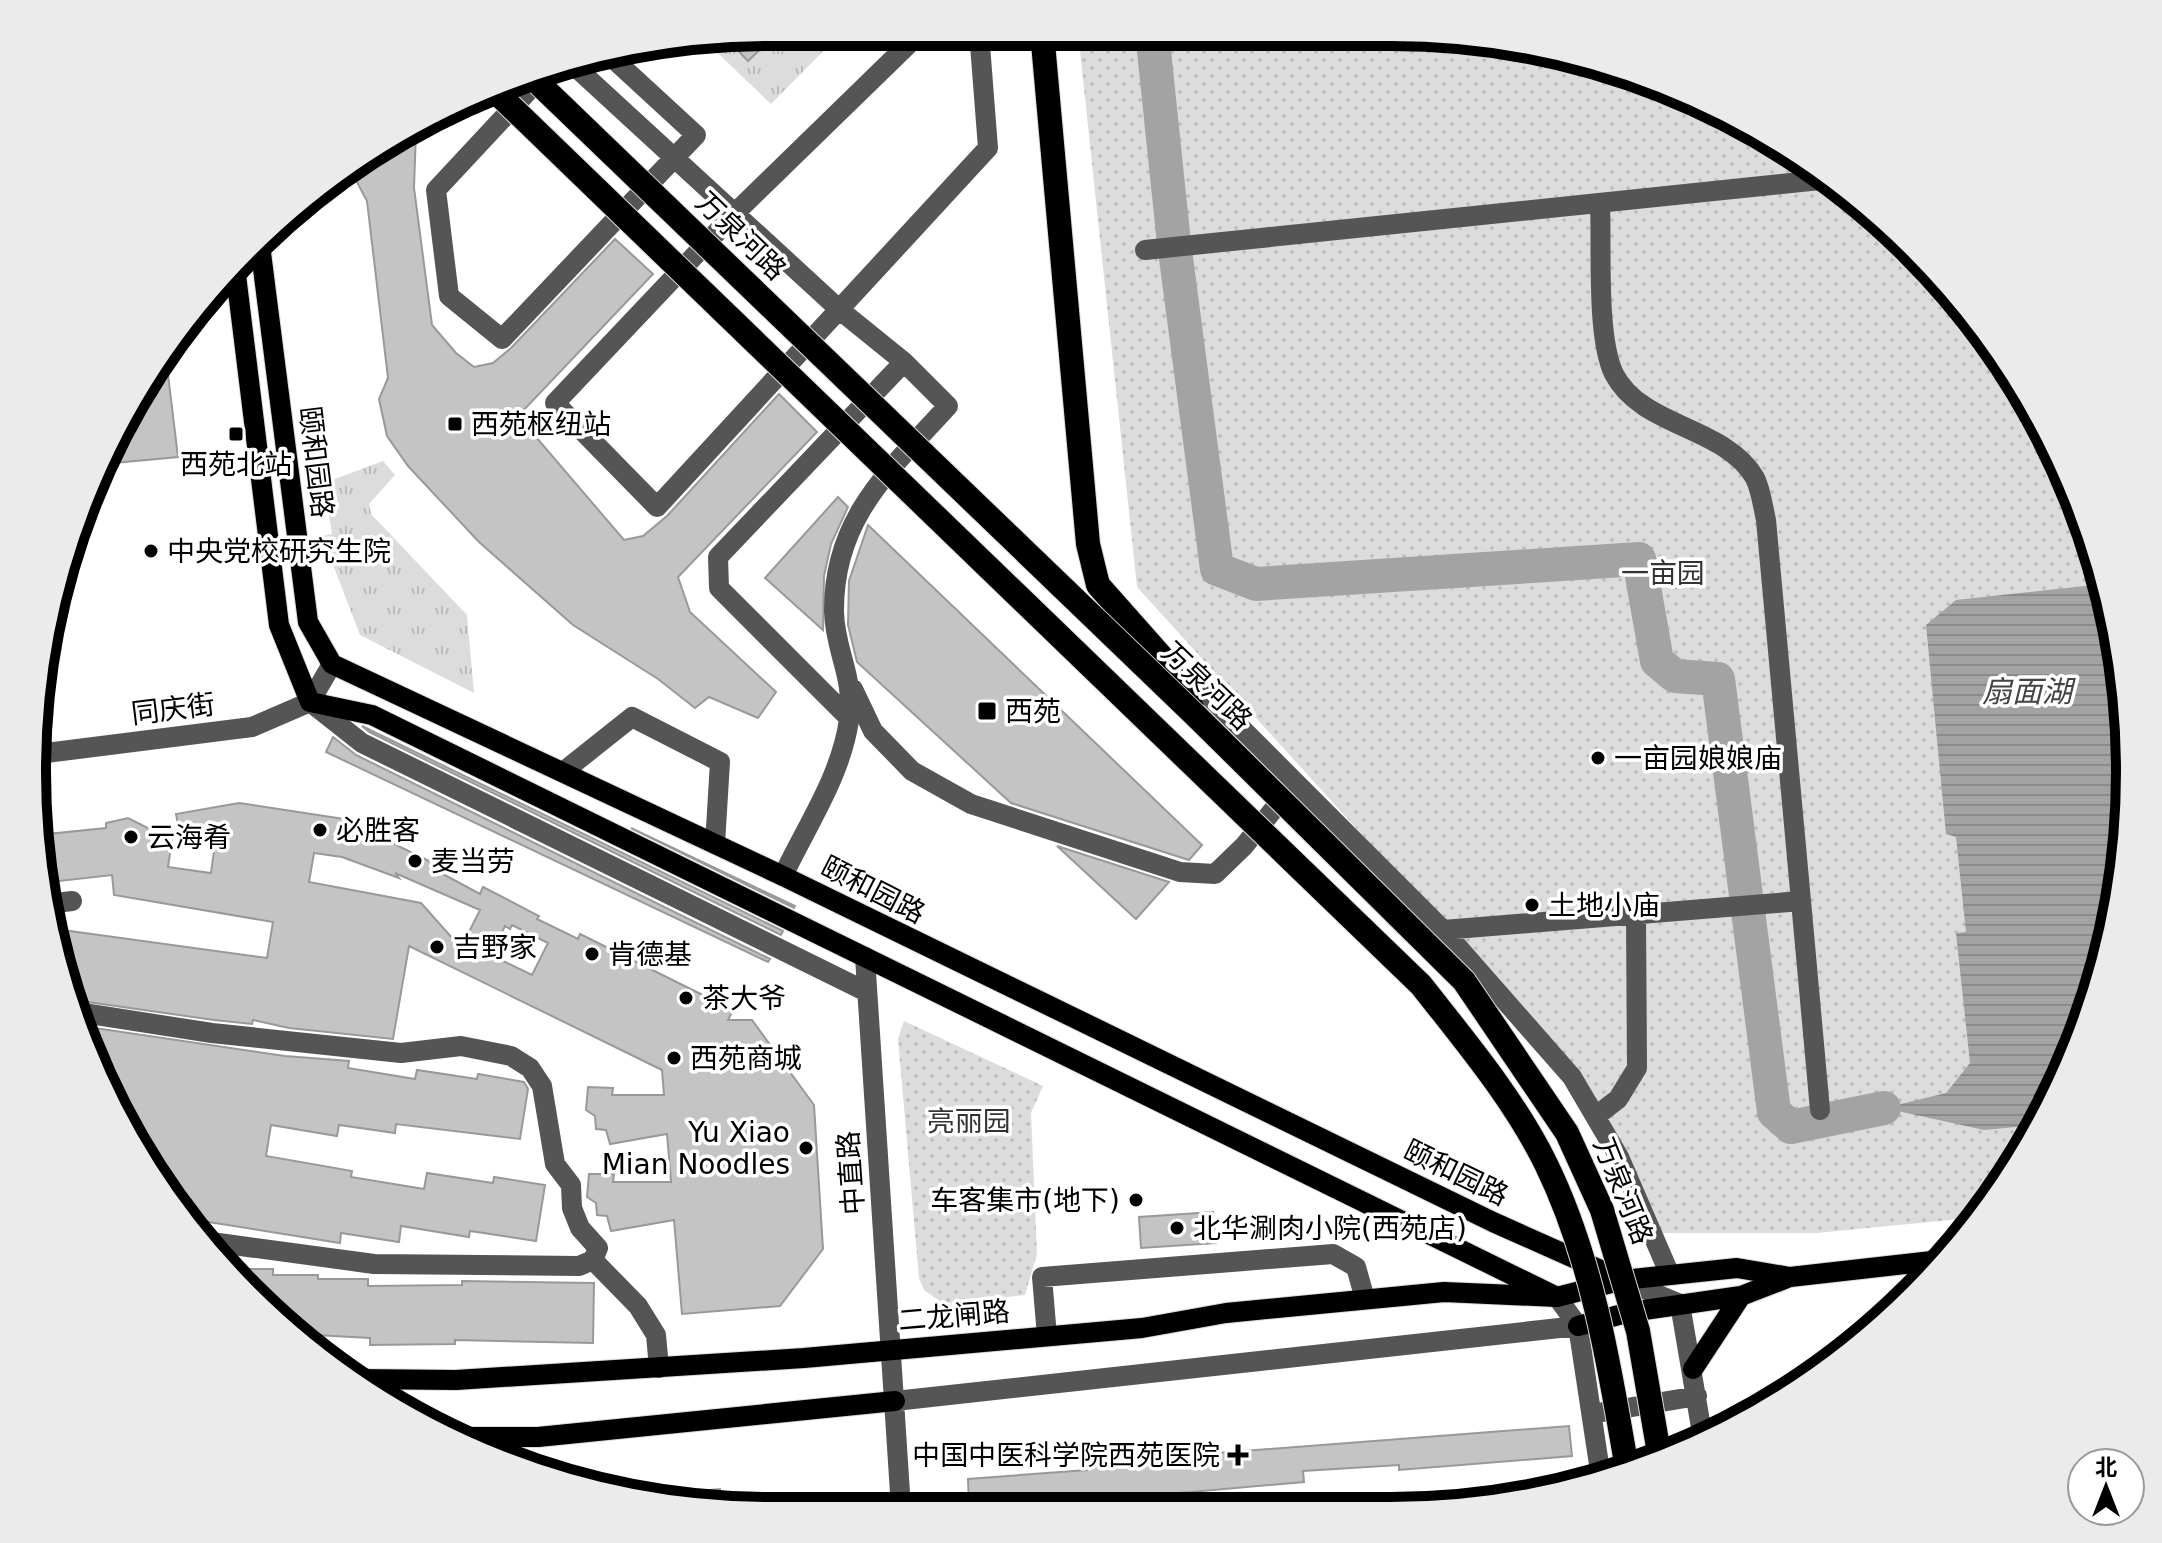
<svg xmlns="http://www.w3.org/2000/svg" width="2162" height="1543" font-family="'DejaVu Sans','Noto Sans SC',sans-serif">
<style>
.grass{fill:url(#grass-tufts)}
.cemetery{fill:url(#cemetery-stones)}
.park{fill:url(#park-dots)}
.water{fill:url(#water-rules)}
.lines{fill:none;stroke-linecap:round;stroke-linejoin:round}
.river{stroke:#a3a3a3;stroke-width:34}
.building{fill:#c4c4c4;stroke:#999;stroke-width:2;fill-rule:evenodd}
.major-casing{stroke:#dbdbdb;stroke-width:22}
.highway-casing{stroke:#dbdbdb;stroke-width:26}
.minor{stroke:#555;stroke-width:20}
.major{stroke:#000;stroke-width:20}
.highway{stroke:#000;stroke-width:24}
.highway-bridge-casing{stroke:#dbdbdb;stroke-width:26;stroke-linecap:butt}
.highway-bridge{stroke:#000;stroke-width:24}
.poi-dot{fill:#000;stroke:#fff;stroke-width:3}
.labels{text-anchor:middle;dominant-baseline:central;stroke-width:7;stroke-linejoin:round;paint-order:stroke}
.street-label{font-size:28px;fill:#000;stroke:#fff}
.poi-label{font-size:28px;fill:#000;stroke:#fff;text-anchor:start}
.park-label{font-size:28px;fill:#333;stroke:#fff}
.water-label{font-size:30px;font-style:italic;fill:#444;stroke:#fff}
.rim{fill:none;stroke:#000;stroke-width:10}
</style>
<defs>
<pattern id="grass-tufts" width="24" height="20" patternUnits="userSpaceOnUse" patternTransform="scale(2)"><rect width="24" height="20" fill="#dcdcdc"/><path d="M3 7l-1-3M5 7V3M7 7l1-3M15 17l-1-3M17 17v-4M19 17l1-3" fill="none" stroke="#bbb"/></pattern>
<pattern id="cemetery-stones" width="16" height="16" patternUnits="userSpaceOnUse" patternTransform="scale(2)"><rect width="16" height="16" fill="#dcdcdc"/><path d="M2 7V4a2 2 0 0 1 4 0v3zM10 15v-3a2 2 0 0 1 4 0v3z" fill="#bbb"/></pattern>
<pattern id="park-dots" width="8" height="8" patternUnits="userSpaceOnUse" patternTransform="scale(2)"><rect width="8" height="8" fill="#dcdcdc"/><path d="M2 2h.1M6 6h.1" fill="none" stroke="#bbb" stroke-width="1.8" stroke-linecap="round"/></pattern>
<pattern id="water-rules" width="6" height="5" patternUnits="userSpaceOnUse" patternTransform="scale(2)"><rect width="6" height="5" fill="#a3a3a3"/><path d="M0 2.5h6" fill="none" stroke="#8b8b8b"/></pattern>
</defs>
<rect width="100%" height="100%" fill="#fff"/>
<path class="grass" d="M778,32h64l-71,72 -66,-63 21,-3 22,23z
M383,461l12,14 -26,29 2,10 96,101 7,78 -114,-58 -38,-99 10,-2 -8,-51z"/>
<path class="cemetery" d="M2073,494l18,40 5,21 -17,3z"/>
<path class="park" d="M1078,32h313l144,14 226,85 186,153 84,118 42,92 6,63 17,-2 28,120 4,145 -23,143 -51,136 -74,118 -163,16h-160l-12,-38 -60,-115 -448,-493z
M904,1021l139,65 -12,27 6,141 -12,41 -81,9 -20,-14 -5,-12 -21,-239z"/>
<path class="water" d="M2103,584l21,91 4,145 -23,143 -51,136 -17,26 -53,5 -100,-22 62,-15 24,-30 -14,-130 10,-1 -10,-95 -10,-3 -20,-209 30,-25z"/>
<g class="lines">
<path class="river" d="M1152,32l22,211 43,326 39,15 383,-25 18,102 18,15 43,3 56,433 17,15 93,-19"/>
</g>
<path class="building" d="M778,32l-30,29 -22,-23 46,-6z
M416,131l-2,57 18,137 24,28 18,14 19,-4 18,-15 104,-109 38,35 -135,142 106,124 19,-4 24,-20 112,-122 38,38 -139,145 12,35 86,80 -18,26 -49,-21 -14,11 -37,-29 -85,-54 -94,-83 -71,-76 -21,-30 -8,-37 9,-21 -21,-177 -18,-34 12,-11z
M166,358l12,99 -76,7 6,-19 16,-23 8,-1 -1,-11z
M838,497l10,10 -17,37 -7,32 -1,54 -58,-52z
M868,525l334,320 -13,15 -178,-57 -154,-141 -9,-37 1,-44z
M362,726l421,205 -2,4 -412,-203z
M333,737l23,18 414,204 -2,3 -442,-210z
M239,803l105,16 99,49 -2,5 39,21 3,-7 56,29 -2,3 41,20 2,-5 153,76 -5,10h24l62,85 9,144 -43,57 -98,8 -8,-94 -63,11 -4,-15 -10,-1 -1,-12 -9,-6 2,-23h25l-1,8h58l-4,-48 -57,10 -4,-14 -10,-1 -1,-13 -9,-6 2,-23 25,1 -1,7h52l-2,-25 -253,-124 -16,93 -104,-11 -36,-8 -1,4 -38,-4 -140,-20 -19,-71 212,29 6,-36 -159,-27 -2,-20 -70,8 -4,-48 68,-7v-5l22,-5 44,22 -4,27 43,6 4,-29 -35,-9 -4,-21zM314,853l28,4 57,21 -4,-5 85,37 -19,38 -40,-45 -112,-21zM512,925l36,18 -16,32 -41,-20 14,-29 5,3z
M631,828l164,78 -1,2z
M1057,846l112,36 -33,37z
M81,1026l204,30 64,5 -1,7 67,11 2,-9 60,9 1,-5 46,8 4,7 -8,50 -124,-15 -1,9 -56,-8 -2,11 -66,-11 -5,31 86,15 -1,6 73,12 3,-16 66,10 1,-6 51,8 -9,56 -66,-10 -1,6 -68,-11 -2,16 -58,-9 -1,10 -150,-24 -102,-164z
M1213,1212l3,31 -75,5 -2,-31z
M227,1269h46v6h45v4h50v7l94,-1v-4l132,2 -1,60 -138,-3v4l-85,1v-7l-74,-4z
M1569,1426l3,30 -173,14v-5l-96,6 1,11 -214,19 -1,-5 -82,5v7h-38l-1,-29 119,-9 -1,-7z
M720,1489l2,20 -58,-9v-6z"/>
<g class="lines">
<defs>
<path id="major" d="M260,245l48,377 24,42 451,212 710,346 130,58
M235,267l44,358 31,77 62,13 1185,582
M1578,1326l52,-14 111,-16 49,-19 151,-17
M1693,1369l48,-73
M355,1379l101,1 348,-22 338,-30 84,-15 218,-21 113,5 66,-17 114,-12 53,9
M450,1437h88l357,-36"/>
<path id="highway" d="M1042,32l46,512 10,41 85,96 11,33"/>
</defs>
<use href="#major" class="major-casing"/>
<use href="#highway" class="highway-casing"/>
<path class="minor" d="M921,32l-187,182 -179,189 102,104 331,-359 -9,-116
M570,62l271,249 63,51 44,44c-58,64 -115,112 -114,206 1,40 21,65 15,108 -8,56 -42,105 -66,156
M545,73l-109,117 13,106 53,43 194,-204 -88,-81
M1600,204c2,43 -4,133 14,170 28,54 111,52 141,104 6,12 8,29 11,42l35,381
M1145,250l675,-70
M1195,682l248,248 129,147 47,80 51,118
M853,689l20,42 39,40 59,33 209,68 35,2 29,-28 47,-58
M310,702l52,41 505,249
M310,702l22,-38
M849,718l-130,-130 -1,-31 186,-195
M38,754l214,-27 58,-25
M564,771l68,-54 88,45 -5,82
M48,904l24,-3
M1443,930l358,-29 19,209
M865,957l36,551
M77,1012l135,21 189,20 60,-7 50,10 19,12 12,18 13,78 16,21 1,23 8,20 18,20 -5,12 -14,6 -205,-2 -170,-23
M1596,1116l22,-17 19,-31 -1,-151
M593,1260l45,46 18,29 3,33
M1623,1280l57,24 23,135
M1557,1297l21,29 22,145
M1047,1336l-5,-59 291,-23 23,13 9,32
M895,1401l683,-75
M1603,1412l94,-16"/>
<use href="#major" class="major"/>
<use href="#highway" class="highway"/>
<defs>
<path id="highway-bridge" d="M533,78l661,636 270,267 103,152 35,77 36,121 21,122
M498,94l923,891c44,56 93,114 125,179 45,92 63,198 80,299"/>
</defs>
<use href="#highway-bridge" class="highway-bridge-casing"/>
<use href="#highway-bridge" class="highway-bridge"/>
</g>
<g class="poi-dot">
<rect x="447" y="416" width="16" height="16" rx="4"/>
<rect x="228" y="426" width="16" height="16" rx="4"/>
<circle cx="151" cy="551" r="8"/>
<rect x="977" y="701" width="20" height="20" rx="4"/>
<circle cx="1598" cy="758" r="8"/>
<circle cx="320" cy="830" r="8"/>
<circle cx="131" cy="837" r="8"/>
<circle cx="415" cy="861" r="8"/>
<circle cx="1532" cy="905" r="8"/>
<circle cx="437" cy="947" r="8"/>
<circle cx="592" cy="954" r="8"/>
<circle cx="686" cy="998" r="8"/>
<circle cx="674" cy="1058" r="8"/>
<circle cx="806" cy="1148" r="8"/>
<circle cx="1136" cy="1200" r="8"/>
<circle cx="1177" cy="1228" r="8"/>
<path d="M1234 1443h8v8h8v8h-8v8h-8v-8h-8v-8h8z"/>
</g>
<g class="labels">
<g class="street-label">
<text transform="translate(741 236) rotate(44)">万泉河路</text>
<text transform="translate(316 462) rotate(83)">颐和园路</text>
<text transform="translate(1207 686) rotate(44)">万泉河路</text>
<text transform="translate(173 709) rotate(-7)">同庆街</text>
<text transform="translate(873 890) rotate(27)">颐和园路</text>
<text transform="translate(851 1173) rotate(-94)">中直路</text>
<text transform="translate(1456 1173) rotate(26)">颐和园路</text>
<text transform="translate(1623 1191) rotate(68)">万泉河路</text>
<text transform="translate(954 1316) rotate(-5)">二龙闸路</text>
</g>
<g class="poi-label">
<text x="471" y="424">西苑枢纽站</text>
<text x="236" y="464" text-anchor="middle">西苑北站</text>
<text x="167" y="551">中央党校研究生院</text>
<text x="1005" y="711">西苑</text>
<text x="1614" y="758">一亩园娘娘庙</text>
<text x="336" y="830">必胜客</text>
<text x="147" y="837">云海肴</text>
<text x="431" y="861">麦当劳</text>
<text x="1548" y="905">土地小庙</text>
<text x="453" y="947">吉野家</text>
<text x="608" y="954">肯德基</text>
<text x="702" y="998">茶大爷</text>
<text x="690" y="1058">西苑商城</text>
<text x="790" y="1132" text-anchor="end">Yu Xiao<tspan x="790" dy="32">Mian Noodles</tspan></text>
<text x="1120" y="1200" text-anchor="end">车客集市(地下)</text>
<text x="1193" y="1228">北华涮肉小院(西苑店)</text>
<text x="1220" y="1455" text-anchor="end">中国中医科学院西苑医院</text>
</g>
<g class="park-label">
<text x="1663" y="573">一亩园</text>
<text x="969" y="1121">亮丽园</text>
</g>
<g class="water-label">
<text x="2027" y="691">扇面湖</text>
</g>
</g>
<path d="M0 0H2162V1543H0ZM771 46H1391A725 725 0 0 1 2116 771V772A725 725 0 0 1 1391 1497H771A725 725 0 0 1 46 772V771A725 725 0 0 1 771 46Z" fill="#ebebeb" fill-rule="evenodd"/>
<path class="rim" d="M771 46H1391A725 725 0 0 1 2116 771V772A725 725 0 0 1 1391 1497H771A725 725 0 0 1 46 772V771A725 725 0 0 1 771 46Z"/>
<g transform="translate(2106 1487)"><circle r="38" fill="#ffffff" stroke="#999999" stroke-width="2"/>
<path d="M0-6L14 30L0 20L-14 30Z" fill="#000000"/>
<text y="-12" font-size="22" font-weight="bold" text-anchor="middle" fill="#000000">北</text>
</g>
</svg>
